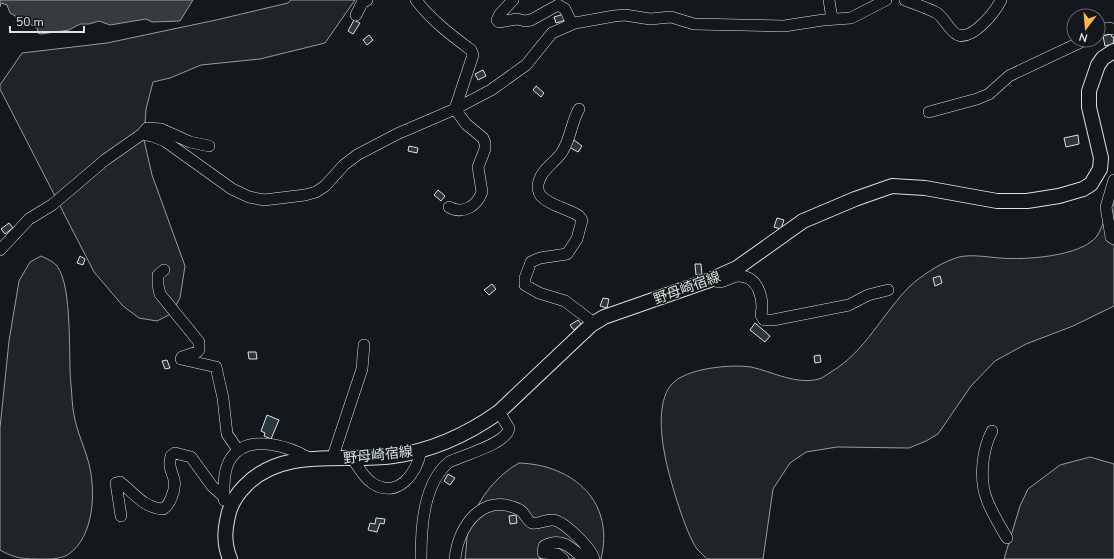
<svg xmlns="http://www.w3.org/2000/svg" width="1114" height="559" font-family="'Nunito Sans','Noto Sans JP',sans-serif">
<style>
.green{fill:#202428;stroke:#939e99}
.water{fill:#363b3e;stroke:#939e99}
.building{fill:#2c363c;stroke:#d8e6dc}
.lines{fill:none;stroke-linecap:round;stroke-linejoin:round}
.minor-casing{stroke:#d8e6dc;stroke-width:12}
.major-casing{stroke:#d8e6dc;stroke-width:16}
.minor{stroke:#14181c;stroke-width:11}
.major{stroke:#14181c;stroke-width:14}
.labels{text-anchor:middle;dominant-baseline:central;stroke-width:3;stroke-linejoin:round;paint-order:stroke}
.street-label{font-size:14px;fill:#d8e6dc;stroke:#14181c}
</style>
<rect width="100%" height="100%" fill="#14181c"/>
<path class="green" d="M291,0h64l-30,43 -65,16 -59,6 -31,13 -17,4 -7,27 -2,31 8,35 33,91 -5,32 -9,16 -14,7 -18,-3 -16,-12 -29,-34 -94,-183v-4l22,-32 85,-10 109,-23 72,-17z
M1114,184v122l-41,20 -47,18 -31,17 -24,25 -33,48 -12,7 -17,7 -72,-1 -31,5 -16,11 -17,26 -10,70h-56c-3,-3 -7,-7 -10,-10 -12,-17 -28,-72 -32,-93 -4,-20 -8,-54 6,-71 14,-17 60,-21 80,-18 22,5 45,18 68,12 4,-1 8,-5 12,-7 35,-21 51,-58 79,-86 11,-10 29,-22 43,-27 14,-6 32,-2 47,-1 24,2 81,-1 97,-22 8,-12 13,-38 17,-52z
M41,256c6,3 12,5 16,10 16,21 11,91 14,119 1,10 1,20 3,30 3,17 11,33 15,49 7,28 5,72 -20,90 -8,5 -18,5 -26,5 -19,0 -27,0 -43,-9v-122l9,-87 10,-60 11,-19z
M1090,457l24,7v95h-110l16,-53 8,-17 32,-24z
M519,463c55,2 96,39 82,96h-136c2,-12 1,-26 5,-37 10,-25 26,-46 49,-59z"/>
<path class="water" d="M0,0h193l-13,21 -28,1 -6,-3 -36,6 -11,-4 -10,3h-9l-11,6 -28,4 -3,-1 -1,-5 -27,-15 -3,-8 -6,-2 -1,4z"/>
<path class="building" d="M564,14l2,6 -10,3 -2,-6z
M354,20l6,3 -7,11 -5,-3z
M1111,34l1,3h2l-1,7 -8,2 -2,-10z
M369,35l4,5 -6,5 -4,-5z
M483,70l3,6 -8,4 -3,-6z
M536,86l8,7 -3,4 -8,-7z
M1078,135l1,9 -13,3 -2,-9z
M574,140l8,6 -4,6 -9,-5z
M409,146l9,2 -1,5 -9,-2z
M438,190l7,6 -4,5 -7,-6z
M777,218l7,2 -3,9 -7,-2z
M9,223l4,5 -8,6 -4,-5z
M80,256l5,3 -2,6 -6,-2z
M695,264h6l1,11h-6z
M940,276l2,7 -7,3 -2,-8z
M492,284l4,5 -7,6 -5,-5z
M603,298l6,1 -2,9 -7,-2z
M578,320l3,4 -7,6 -4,-5z
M755,323l15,13 -5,6 -15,-12z
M248,352h8l1,7h-8z
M820,355l1,7 -6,1 -1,-7z
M167,360l3,8 -5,1 -3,-8z
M267,415l12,5 -8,19 -7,-3 1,-3 -4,-2z
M448,474l7,4 -5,7 -6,-4z
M516,515l1,8 -7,1 -1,-8z
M376,518l9,1 -1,5 -4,-1 -3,9 -9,-2 2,-7 5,1z"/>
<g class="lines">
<defs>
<path id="minor" d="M416,0c15,20 35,35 55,50l2,5 -18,54 11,15 17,14 2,5v6l-7,18 4,25c-5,14 -19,23 -33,15
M513,0l-13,14 -3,6 2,2 18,-3 8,2 6,-1 27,-15 7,4 7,15
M829,0l3,19
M905,0c11,4 22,8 32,13 8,6 13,19 21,22 15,5 37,-23 43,-35
M356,15l6,-12 5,-3
M1098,31l10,-3 6,1
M579,109c-8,14 -8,29 -17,43 -6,10 -20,17 -23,29 -2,5 -1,11 2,15 11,11 26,12 38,20l3,4 -5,19 -10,15 -27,4 -9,4 -6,16v7l14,8 26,8 29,22
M929,112l48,-13 12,-5 20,-18 76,-36
M142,134l5,-6 14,1 29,13 19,4
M1114,180l-8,27 5,30 3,2
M0,250l29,-31 23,-14 53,-45 37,-26 10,2 13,5 67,48 17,8 15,3 41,-5 11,-3 9,-6 19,-21 13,-10 40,-21 58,-25 36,-19 35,-25 26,-32 23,-10 39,-7 11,-1 25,4 21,-2 23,7 90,2 39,-6 28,-2 35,-18
M164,270l-6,5v10l2,9 39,48v8l-2,2 -15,5 -1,2 35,8 7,31 4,36 11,16
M714,278l4,4c8,0 13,-6 21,-6 20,0 25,24 22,39l3,5h9l76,-15 19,-10 20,-5
M992,431c-10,19 -13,49 -5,69 5,13 13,26 20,38
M332,459l30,-90 2,-24
M353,459c5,8 11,19 19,24 26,17 45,-10 49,-33
M224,500c0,-14 -1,-30 7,-42 18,-26 59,-11 80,1
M121,516l-5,-33 4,-1c14,11 24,26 43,27 5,-3 7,-7 9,-13 8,-21 -6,-22 -1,-40l4,-3 16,4 21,29 12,11
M421,559c0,-31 2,-75 28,-97 14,-7 58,-18 60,-34l-10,-16
M455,559c3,-33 28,-68 65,-49 5,3 7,11 12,13 5,2 14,-4 21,-3 11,1 38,28 41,39
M563,559l-6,-5 -14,-1 1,-7c17,-9 27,1 40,13"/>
<path id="major" d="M230,559c-7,-17 -5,-31 -1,-47 3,-10 9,-19 16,-26 38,-40 99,-23 148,-30 38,-5 75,-22 106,-44l92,-87 13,-8 106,-37 27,-12 66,-47 52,-22 37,-13 33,2 72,13h30l32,-5 24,-7 8,-5 9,-15 1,-11 -12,-51v-16l9,-26 5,-7 11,-7"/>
</defs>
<use href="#minor" class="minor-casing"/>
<use href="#major" class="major-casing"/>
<use href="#minor" class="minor"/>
<use href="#major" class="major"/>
</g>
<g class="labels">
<g class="street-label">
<text transform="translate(687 288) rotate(-20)">野母崎宿線</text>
<text transform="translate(378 455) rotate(-6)">野母崎宿線</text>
</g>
</g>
<g transform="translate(1086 28) rotate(196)"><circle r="19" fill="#14181c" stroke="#626a69"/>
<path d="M0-3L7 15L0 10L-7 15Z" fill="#ffb74d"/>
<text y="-6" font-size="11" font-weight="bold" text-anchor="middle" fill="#d8e6dc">N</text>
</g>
<path d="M10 26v6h74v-6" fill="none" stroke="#d8e6dc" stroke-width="2"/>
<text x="16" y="26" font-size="12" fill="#d8e6dc" stroke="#14181c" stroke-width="3" paint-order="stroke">50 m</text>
</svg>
